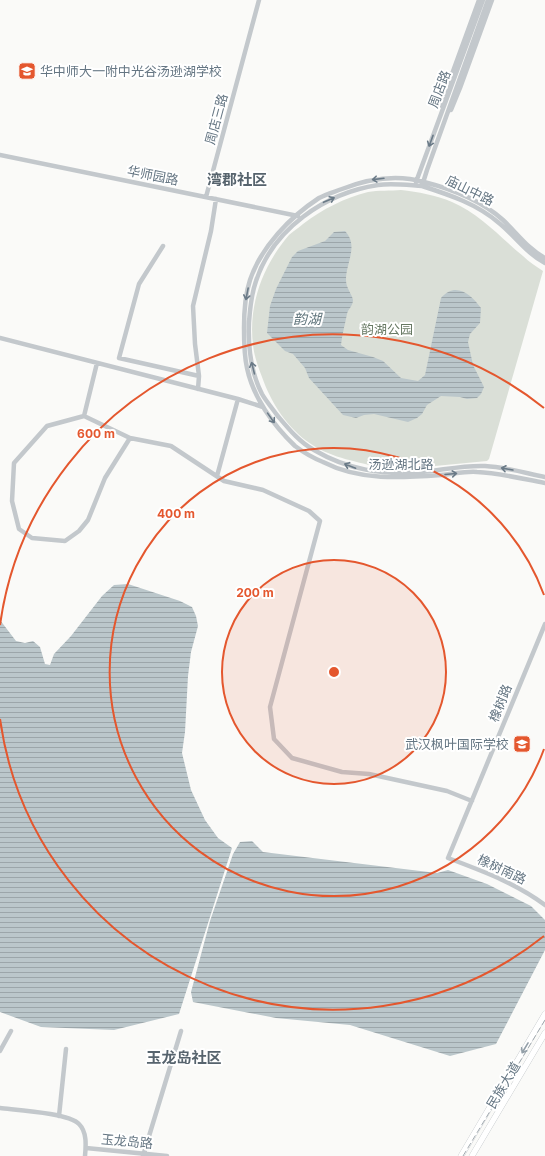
<svg xmlns="http://www.w3.org/2000/svg" width="545" height="1156" font-family="Inter,'Noto Sans SC',sans-serif">
<style>
.park{fill:#dadfd7}
.water{fill:url(#water-rules)}
.lines{fill:none;stroke-linecap:round;stroke-linejoin:round}
.major-casing{stroke:#b5babe;stroke-width:6}
.minor{stroke:#c3c8cc;stroke-width:4.5}
.major{stroke:#fff;stroke-width:5.5}
.rail{stroke:#a2aab0;stroke-width:1;stroke-dasharray:6 3;stroke-linecap:butt}
.oneway{stroke:#6a7a87}
.oneway2{stroke:#939fa8}
.ring{fill:none;stroke:#e4572e;stroke-width:2}
.labels{text-anchor:middle;dominant-baseline:central;stroke-width:4;stroke-linejoin:round;paint-order:stroke}
.poi-label{font-size:13px;fill:#657683;stroke:#fff;text-anchor:start}
.street-label{font-size:13px;fill:#657683;stroke:#fff}
.park-label{font-size:13px;fill:#687a64;stroke:#fff}
.water-label{font-size:14px;font-style:italic;fill:#60757c;stroke:#fff}
.quarter-label{font-size:15px;font-weight:bold;fill:#57646e;stroke:#fff}
.centre{fill:#e4572e;stroke:#fff;stroke-width:2}
.ring-label{font-size:12px;text-anchor:middle;font-weight:bold;fill:#e4572e;stroke:#fff;stroke-width:4;stroke-linejoin:round;paint-order:stroke}
</style>
<defs>
<pattern id="water-rules" width="6" height="5" patternUnits="userSpaceOnUse"><rect width="6" height="5" fill="#bbc7cb"/><path d="M0 2.5h6" fill="none" stroke="#9ca6aa"/></pattern>
</defs>
<rect width="100%" height="100%" fill="#fafaf8"/>
<path class="park" d="M401,190c17,2 35,5 51,12 28,12 48,35 71,54 6,6 13,10 20,15l-54,188 -2,2 -73,7 -31,-1v2c-25,-8 -50,-10 -72,-25 -23,-15 -40,-41 -49,-67 -4,-10 -8,-22 -9,-32 -5,-40 10,-80 36,-110 4,-4 10,-7 14,-11 20,-15 41,-26 65,-32 10,-2 23,-1 33,-2z"/>
<path class="water" d="M345,231c14,15 1,31 1,49 0,8 6,14 7,20 0,6 -5,9 -6,14 -2,10 -5,21 -6,31l7,5 25,7 10,4 18,17 17,3 7,-6 16,-77c14,-17 30,-4 40,10l-1,15 -10,11 -2,8 5,23 11,22 -3,7 -4,4 -10,1 -7,-2 -19,-1 -14,9 -5,9 -5,4 -9,4 -34,-8 -10,1 -8,3 -13,-3 -34,-37 -4,-10 -12,-14 -8,-3 -18,-18 3,-27 6,-17 16,-32 6,-6 27,-10 9,-9z
M128,584l52,17 12,6 4,9 2,10 -7,26 -3,24 -3,56 -3,21 9,37 14,30 13,18 14,10 -53,166 -65,16 -73,-3 -41,-15v-392l16,21 9,2 8,-2 7,6 5,17 5,1 4,-11 17,-18 31,-40 12,-11z
M252,841l11,11 174,21 11,-3 39,14 44,22 14,14v30l-49,94 -46,12 -100,-31 -74,-7 -83,-16 -2,-10 19,-71 23,-67 7,-12z"/>
<g class="lines">
<defs>
<path id="major" d="M461,1156l84,-142
M472,1156l73,-123"/>
</defs>
<use href="#major" class="major-casing"/>
<path class="minor" d="M488,0l-61,170 -5,16c-15,-1 -30,-3 -44,-1 -53,8 -105,44 -122,96 -5,14 -6,27 -7,41 -1,24 2,51 13,72 4,7 10,14 15,21 11,13 22,27 37,35 34,20 68,25 107,22 22,-2 43,-7 64,-6 20,1 40,7 60,11
M442,106l6,-21 31,-85
M451,110l9,-22 32,-88
M0,155l298,61
M416,182l67,-182
M422,186c28,9 55,18 77,37 16,13 27,30 46,40
M206,197l53,-197
M163,246l-24,38 -20,74 80,18 -1,13
M545,258c-17,-9 -28,-25 -42,-38 -21,-19 -51,-31 -79,-38 -28,-8 -56,-3 -82,7 -8,3 -16,5 -23,9 -29,19 -58,49 -69,82 -5,15 -6,32 -6,48 0,13 0,27 3,40 6,29 26,57 48,78 8,6 18,12 28,16 37,19 78,16 118,13 12,-1 25,-4 36,-3 23,1 46,7 68,11
M0,338l238,61 25,8
M199,376l-4,-32 -2,-38 18,-75 5,-32
M84,416l13,-53
M130,438l-25,40 -17,42 -9,11 -14,10 -33,-3 -13,-9 -7,-28 2,-38 33,-37 37,-10 46,22 41,8 53,35 39,9 46,21 11,10 -50,186 4,32 18,19 50,14 27,2 78,17 25,10
M217,476l21,-77
M545,624l-97,234c34,13 68,25 97,47
M0,1051l11,-20
M0,1108c16,2 69,5 79,16 8,8 7,21 6,32
M59,1116l7,-67
M86,1148l81,8
M143,1156l38,-125"/>
<use href="#major" class="major"/>
<path class="rail" d="M463,1156l82,-136"/>
</g>
<defs><path id="oneway-shaft" d="M-6 0H5M1.5-3L5.5 0L1.5 3" fill="none" stroke-width="1.6" stroke-linecap="round" stroke-linejoin="round"/></defs>
<g class="oneway">
<use href="#oneway-shaft" transform="translate(431 141) rotate(110)"/>
<use href="#oneway-shaft" transform="translate(378 179) rotate(173)"/>
<use href="#oneway-shaft" transform="translate(329 200) rotate(-23)"/>
<use href="#oneway-shaft" transform="translate(247 294) rotate(101)"/>
<use href="#oneway-shaft" transform="translate(253 368) rotate(-104)"/>
<use href="#oneway-shaft" transform="translate(271 418) rotate(55)"/>
<use href="#oneway-shaft" transform="translate(350 466) rotate(-159)"/>
<use href="#oneway-shaft" transform="translate(507 469) rotate(-170)"/>
<use href="#oneway-shaft" transform="translate(451 474) rotate(-5)"/>
</g>
<use class="oneway2" href="#oneway-shaft" transform="translate(525 1048) rotate(121)"/>
<circle cx="334" cy="672" r="112" fill="#e4572e" fill-opacity=".12"/>
<g class="ring">
<circle cx="334" cy="672" r="112"/>
<path d="M544 749A224 224 0 1 1 544 595"/>
<path d="M544 936A337 337 0 0 1 0 719M0 625A337 337 0 0 1 544 408"/>
</g>
<defs>
<symbol id="school-square" viewBox="-11 -11 22 22"><rect x="-9" y="-9" width="18" height="18" rx="4" fill="#e4572e" stroke="#fff"/><path d="M0-5L7-2L0 1L-7-2ZM-4 1L0 2.5L4 1V4Q0 6-4 4Z" fill="#fff"/></symbol>
</defs>
<g fill-rule="evenodd">
<use href="#school-square" x="17" y="61" width="20" height="20"/>
<use href="#school-square" x="512" y="734" width="20" height="20"/>
</g>
<g class="labels">
<g class="poi-label">
<text x="40" y="71">华中师大一附中光谷汤逊湖学校</text>
<text x="509" y="744" text-anchor="end">武汉枫叶国际学校</text>
</g>
<g class="street-label">
<text transform="translate(439 89) rotate(-69)">周店路</text>
<text transform="translate(216 119) rotate(-75)">周店三路</text>
<text transform="translate(153 175) rotate(11)">华师园路</text>
<text transform="translate(470 190) rotate(26)">庙山中路</text>
<text x="401" y="464">汤逊湖北路</text>
<text transform="translate(500 703) rotate(-68)">橡树路</text>
<text transform="translate(502 869) rotate(25)">橡树南路</text>
<text transform="translate(503 1085) rotate(-59)">民族大道</text>
<text transform="translate(127 1141) rotate(5)">玉龙岛路</text>
</g>
<g class="park-label">
<text x="387" y="329">韵湖公园</text>
</g>
<g class="water-label">
<text x="307" y="318">韵湖</text>
</g>
<g class="quarter-label">
<text x="237" y="179">湾郡社区</text>
<text x="184" y="1057">玉龙岛社区</text>
</g>
</g>
<circle cx="334" cy="672" r="6" class="centre"/>
<g class="ring-label">
<text x="96" y="438">600 m</text>
<text x="176" y="518">400 m</text>
<text x="255" y="597">200 m</text>
</g>
</svg>
